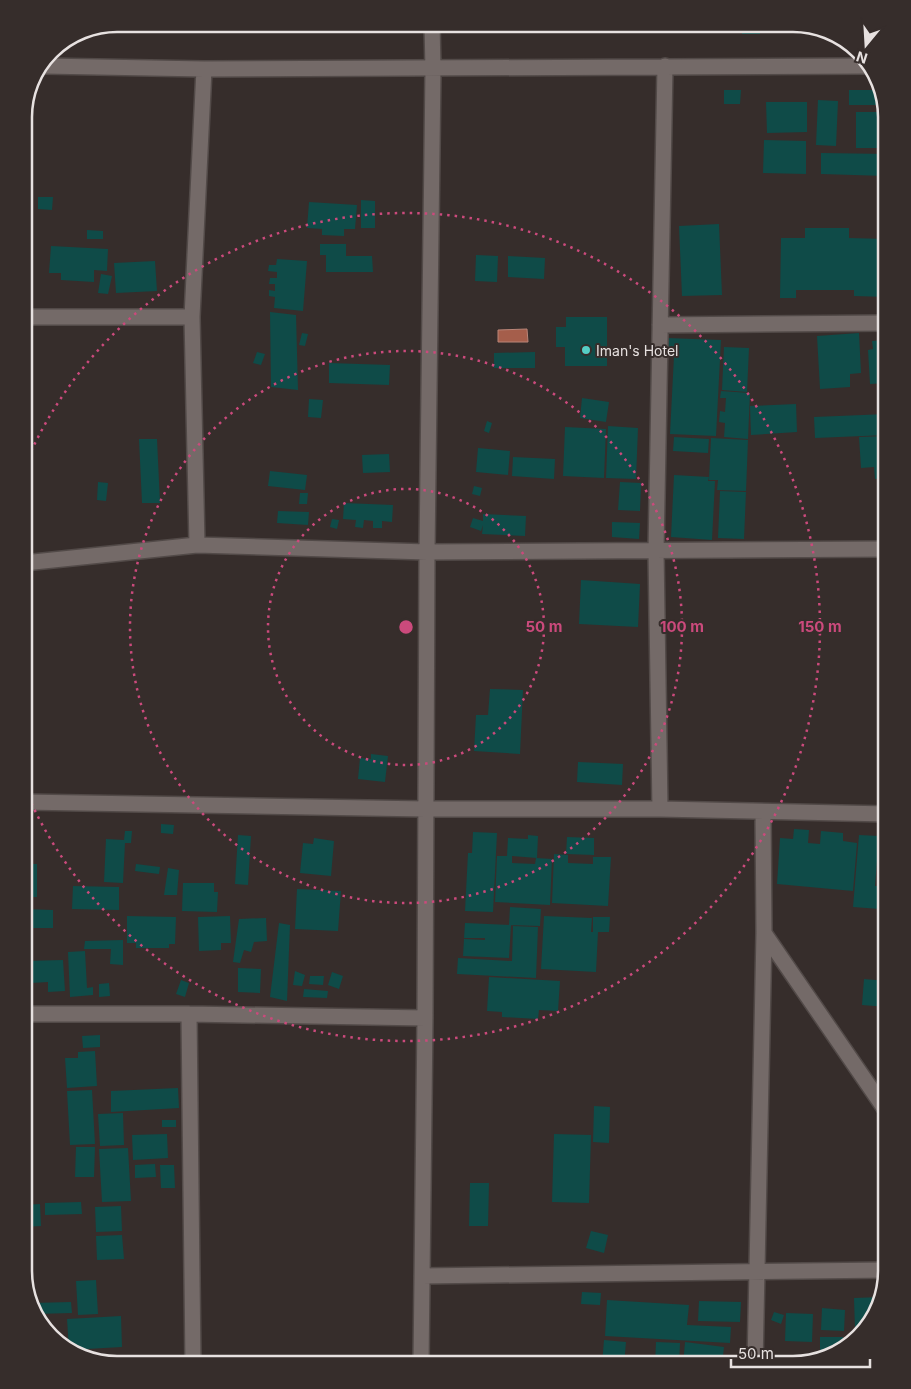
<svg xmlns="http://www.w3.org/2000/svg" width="911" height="1389" font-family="Inter,sans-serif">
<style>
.water{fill:#a55e4b;stroke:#b98578}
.building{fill:#0f4b48}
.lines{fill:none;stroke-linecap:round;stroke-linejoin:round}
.minor-casing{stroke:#524a48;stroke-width:18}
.minor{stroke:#746a68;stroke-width:15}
.ring{fill:none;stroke:#cb4a7c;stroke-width:2.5;stroke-dasharray:2.5 5}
.poi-dot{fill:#55cec5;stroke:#362d2b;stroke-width:2}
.labels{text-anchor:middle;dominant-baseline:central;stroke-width:4;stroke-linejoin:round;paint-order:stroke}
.poi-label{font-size:14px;fill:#e7e1e0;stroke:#362d2b;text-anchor:start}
.rim{fill:none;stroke:#e7e1e0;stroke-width:2.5}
.centre{fill:#cb4a7c;stroke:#362d2b;stroke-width:2.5}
.ring-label{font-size:15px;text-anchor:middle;font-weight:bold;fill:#cb4a7c;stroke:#362d2b;stroke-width:4;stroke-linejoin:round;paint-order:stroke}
</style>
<rect width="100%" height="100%" fill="#362d2b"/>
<path class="water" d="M527,329l1,13h-30v-12z"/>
<path class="building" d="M701,24h24v4l-24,-1z
M742,24h28v3h-10v7h-18z
M724,90h17l-1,14h-16z
M849,90h31l4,15h-35z
M818,100l20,1 -2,45 -20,-1z
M766,102h41v30l-40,1z
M856,112h30l1,36h-31z
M764,140l42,1v33l-43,-1z
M821,153l66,1 -1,22 -65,-2z
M38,197h15l-1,13 -14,-1z
M361,200l14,1v27h-14z
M309,202l48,3 -2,24h-11v7l-22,-1v-6l-15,-1z
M719,224l3,71 -40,1 -3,-70z
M805,228h44v10l38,1v58l-33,-1v-6h-58v8h-16l1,-60h24z
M87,230l16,1v8h-16z
M320,244h26v12h26l1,16h-47v-17h-6z
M51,246l57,3 -1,22 -13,-1v12l-33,-2v-7h-12z
M476,255l22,1 -1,26 -22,-1z
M508,256l37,2 -1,21 -36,-2z
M277,259l30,2 -4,50 -29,-3 1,-11 -6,-1v-6l6,1v-7h-6l1,-6h7v-6l-9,-1 1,-6h7z
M155,261l2,30 -41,2 -2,-30z
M101,274l11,2 -4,18 -10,-1z
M270,312l26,3 2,75 -27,-3z
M566,317h41v49h-42v-19h-9v-20h10z
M302,333l6,1 -3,12 -6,-1z
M859,333l2,40 -11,1v13l-30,2 -3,-53z
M667,338l54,2 -5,96 -46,-2 4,-78h-9z
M885,340l1,10h1v33l-17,1 -2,-34 5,-1 -1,-8z
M724,347l25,1 -2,44 -25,-2z
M257,352l8,2 -4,11 -8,-2z
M535,352v16h-41v-15z
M329,363l61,2 -1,20 -60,-2z
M721,391l29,2 -2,46 -24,-2 1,-14 -6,-1 1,-11 5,1 1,-14h-6z
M582,398l27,4 -3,20 -26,-4z
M309,399l14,1 -2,18 -13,-1z
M796,404l1,28 -46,3 -1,-29z
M887,414v21l-72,3 -1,-21z
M487,421l5,2 -3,10 -5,-2z
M608,426l30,2 -2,51 -30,-1z
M565,427l41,2 -2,49 -41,-2z
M887,436v42l-12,1 -1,-12 -13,1 -2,-31z
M674,437l35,2 -1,14 -35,-2z
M711,438l37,2 -2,51 -29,-1 1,-10h-9z
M139,439h18l3,64h-18z
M478,448l32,3 -2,24 -32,-3z
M389,454l1,18 -27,1 -1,-18z
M513,457l42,2 -1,20 -42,-3z
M270,471l37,4 -2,15 -37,-4z
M674,475l35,2 -1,4h7l-3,59 -41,-3z
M98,482l10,1 -2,18 -9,-1z
M620,482l21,1 -1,28 -22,-1z
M474,486l8,2 -2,8 -8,-2z
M720,491l26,1 -2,47 -26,-1z
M300,493h8l-1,11h-8z
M344,503l49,2 -1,17 -10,-1v7h-9v-7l-9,-1 -1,8 -8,-1 1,-7 -13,-1z
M278,511l31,1 -1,13 -31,-2z
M483,514l43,2 -1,20 -43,-2 1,-9 -2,6 -11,-4 3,-9 10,3z
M332,519l7,1 -2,9 -7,-2z
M612,522l28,1 -1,16 -27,-2z
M581,580l59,4 -2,43 -59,-3z
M490,689l33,1 -3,64 -46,-3 2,-36h12z
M371,754l17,2 -3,26 -27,-3 2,-21 11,1z
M578,762l45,2 -1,21 -45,-3z
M25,773l7,1v7l-8,-1z
M161,824l13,1 -1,9 -12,-1z
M794,829l15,1 -1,13 12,1 1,-13 22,2v8l14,2 -4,48 -76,-7 3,-46 13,1z
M125,831h7l-1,12h-6l-2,40 -19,-1 2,-43 18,1z
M473,832l24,1 -4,79 -28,-1 3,-58h4z
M238,835l13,1 -3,49 -13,-1z
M528,835l10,1 -1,22 -25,-2v7l23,1 1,-6 16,1 -2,46 -55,-3 2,-46h10l1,-18 20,1z
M859,835l20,1 -4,50h7l-2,23 -27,-2z
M567,837l27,1v17l-28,-1z
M314,838l20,3 -3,35 -31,-3 3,-30 10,1z
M882,839l5,1v34l-6,-1z
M554,854l14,1v8l25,1v-7h18l-3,49 -56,-3z
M24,864h13v33h-13z
M136,864l24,3 -1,7 -24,-3z
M168,868l11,2 -2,25h-13z
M183,883h31v9h4l-1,20 -35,-1z
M73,886l46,1v23l-47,-1z
M297,889l44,2 -3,40 -43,-2z
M510,907l31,2 -1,17 -31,-1z
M24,909l29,1v18h-29z
M127,916l49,1 -1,27h-6v4h-33v-5h-9z
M230,916l1,27h-10v7l-22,1 -1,-34z
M544,916l48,2 -1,14h2v-15h17l-1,15h-11l-2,40 -55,-3z
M266,918l1,23 -13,1 -3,10 -7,-2 -4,13 -7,-1 6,-43z
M279,923l11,2 -3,76 -17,-4z
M465,923l46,2 -2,33 -46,-2 1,-17 21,1v-2h-21z
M513,926l25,1 -2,51 -79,-4 1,-16 54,3z
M123,940v25l-13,-1 1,-15h-27l1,-8z
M85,951l2,37 6,-1v8l-23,2 -2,-45z
M63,960l2,31 -17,1v-10l-17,1 1,9 -8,1v-32z
M238,968l23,1 -1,24 -22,-1z
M295,971l10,4 -3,11 -9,-1z
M332,972l11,4 -4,13 -11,-4z
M310,976h14l-1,9 -14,-1z
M489,977l71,4 -2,30 -19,-1 -1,9 -36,-2v-5l-15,-1z
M864,979l23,2v26l-25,-2z
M181,980l8,3 -4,14 -9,-3z
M109,983l1,13 -11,1v-13z
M304,989l24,2 -1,7 -24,-1z
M100,1035v12l-17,1 -1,-12z
M95,1051l2,35 -30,2 -2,-30h13v-6z
M178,1088l1,20 -68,4v-21z
M92,1090l3,54 -25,1 -3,-54z
M594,1106l16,1 -1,36 -16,-1z
M123,1113l1,32 -24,1 -2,-32z
M162,1120h14v7h-14z
M167,1134l1,24 -35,2 -1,-25z
M554,1134l37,1 -2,68 -37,-1z
M76,1147h19l-1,30h-19z
M128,1148l3,53 -29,1 -3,-53z
M155,1164l1,13 -21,1v-13z
M160,1165h14l1,23h-14z
M470,1183h19l-1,43h-19z
M81,1202l1,12 -37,1v-12z
M40,1204l1,22 -17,1v-22z
M121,1206l1,25 -26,1 -1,-25z
M591,1231l17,4 -4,18 -18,-5z
M122,1235l2,24 -27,1 -1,-24z
M96,1280l2,34 -20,1 -2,-34z
M582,1292l19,1 -1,12 -19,-1z
M881,1297l-6,22 -11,10 -9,1 -1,-32z
M607,1300l82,5 -2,20 44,2 -1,16 -125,-7z
M699,1301l42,1 -1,20 -42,-1z
M71,1302l1,11 -37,1 -3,-11z
M822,1308l23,2 -1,21 -23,-1z
M774,1312l10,3 -3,9 -10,-4z
M786,1313l27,1 -1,28 -27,-1z
M121,1316l1,31 -53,3 -2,-31z
M820,1337h23v14l-12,4h-11z
M604,1340l22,2 -2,23h-22z
M656,1342l24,1 -1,22 -24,-1z
M685,1342l39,5 -2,18h-39z"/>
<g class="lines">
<defs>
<path id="minor" d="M45,66l159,3 666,-3
M24,317h168
M660,325l227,-2
M197,545l-5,-228 12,-248
M24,563l173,-18 230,7 460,-3
M24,802l401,7h235l227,5
M660,809l-4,-258 9,-485
M764,933l123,179
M24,1014h165l236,4
M189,1014l4,351
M422,1276l465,-6
M421,1365l4,-347 2,-466 6,-483 -1,-45
M755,1365l9,-432 -1,-120"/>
</defs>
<use href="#minor" class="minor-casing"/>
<use href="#minor" class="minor"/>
</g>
<g class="ring">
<circle cx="406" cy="627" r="138"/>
<circle cx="406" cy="627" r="276"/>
<path d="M25 465A414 414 0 1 1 25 789"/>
</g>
<circle class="poi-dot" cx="586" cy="350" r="5"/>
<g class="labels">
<g class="poi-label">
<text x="596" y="350">Iman's Hotel</text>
</g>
</g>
<path d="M0 0H911V1389H0ZM117 32H793A85 85 0 0 1 878 117V1271A85 85 0 0 1 793 1356H117A85 85 0 0 1 32 1271V117A85 85 0 0 1 117 32Z" fill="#362d2b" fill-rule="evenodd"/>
<path class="rim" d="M117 32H793A85 85 0 0 1 878 117V1271A85 85 0 0 1 793 1356H117A85 85 0 0 1 32 1271V117A85 85 0 0 1 117 32Z"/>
<circle cx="406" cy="627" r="8" class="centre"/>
<g class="ring-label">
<text x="544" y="632">50 m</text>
<text x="682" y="632">100 m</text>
<text x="820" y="632">150 m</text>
</g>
<g transform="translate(866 45) rotate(198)" stroke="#362d2b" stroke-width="4" paint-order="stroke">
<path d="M0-4L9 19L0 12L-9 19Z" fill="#e7e1e0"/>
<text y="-8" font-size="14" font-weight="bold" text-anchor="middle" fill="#e7e1e0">N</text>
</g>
<path d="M731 1359v8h139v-8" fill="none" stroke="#e7e1e0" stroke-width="2.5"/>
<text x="738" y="1359" font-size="15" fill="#e7e1e0" stroke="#362d2b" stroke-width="4" paint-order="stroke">50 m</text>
</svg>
